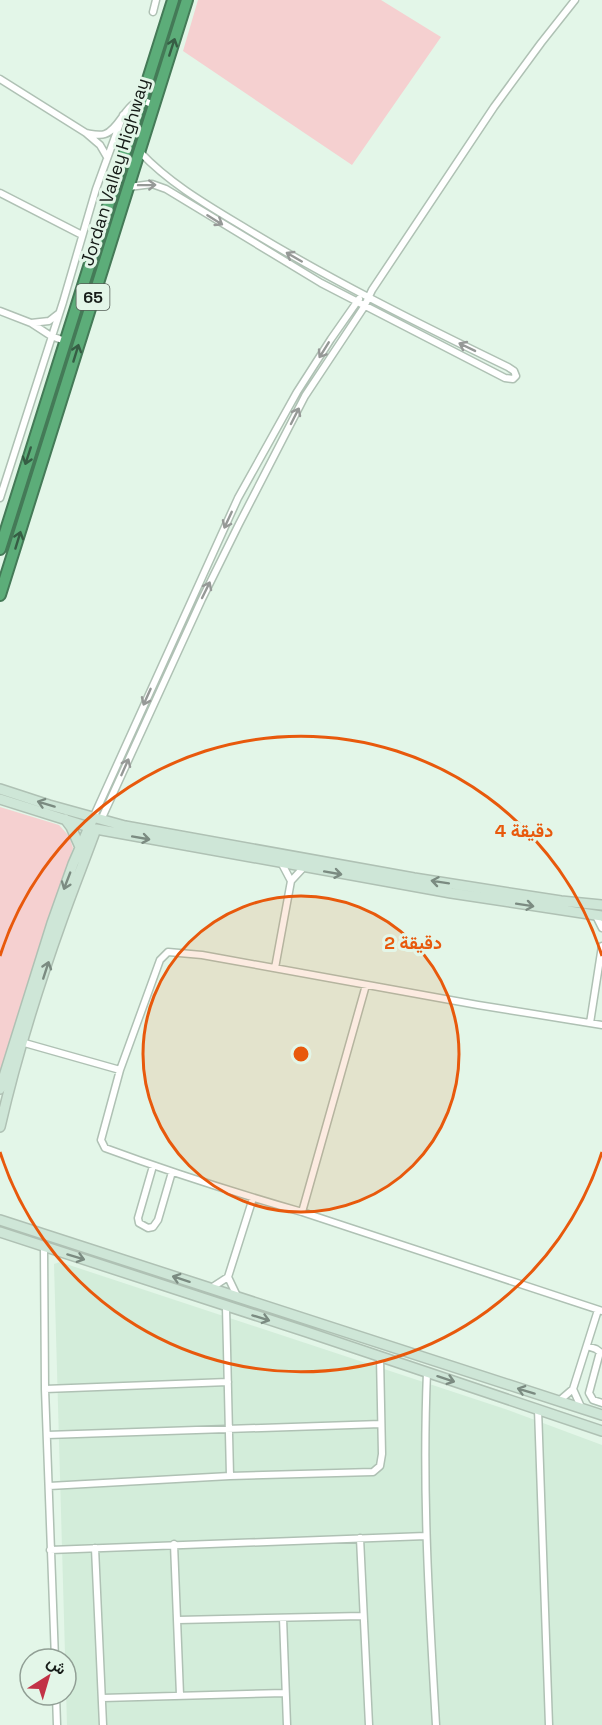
<svg xmlns="http://www.w3.org/2000/svg" width="602" height="1725" font-family="'Space Grotesk',Vazirmatn,sans-serif">
	<style>
		.built { fill: #d3edda }
		.green { fill: #f5d0d0 }
		.lines { fill: none; stroke-linecap: round; stroke-linejoin: round }
		.street-casing { stroke: #afc1b4; stroke-width: 9 }
		.secondary-casing { stroke: #afc1b4; stroke-width: 12 }
		.highway-casing { stroke: #447a57; stroke-width: 14 }
		.street { stroke: #fff; stroke-width: 6 }
		.secondary { stroke: #cee6d7; stroke-width: 9 }
		.highway { stroke: #5cad79; stroke-width: 10 }
		.oneway { stroke: #365d44 }
		.oneway2 { stroke: #969997 }
		.oneway3 { stroke: #7b8b81 }
		.ring { fill: none; stroke: #e8590c; stroke-width: 3 }
		.labels { text-anchor: middle; stroke-width: 6; stroke-linejoin: round; paint-order: stroke }
		.shield { fill: #e3f6e8; stroke: #545d56; stroke-width: 1.5 }
		.shield-label { font-size: 16px; font-weight: bold; fill: #161c18 }
		.street-label { font-size: 18px; fill: #161c18; stroke: #e3f6e8 }
		.centre { fill: #e8590c; stroke: #e3f6e8; stroke-width: 3 }
		.ring-label { font-size: 18px; text-anchor: middle; font-weight: bold; fill: #e8590c; stroke: #e3f6e8; stroke-width: 6; stroke-linejoin: round; paint-order: stroke }
	</style>
	<rect width="100%" height="100%" fill="#e3f6e8"/>
	<path class="built" d="M60,1262L505,1409L602,1445V1725H67L54,1264Z"/>
	<path class="green" d="M198,0H381L441,37L352,165L183,51Z
		M0,807L59,825L69,836L73,848L0,1076Z"/>
	<g class="lines">
		<g class="street-casing">
			<path id="street" d="M153,12L156,0
				M0,79L86,133L100,145L107,157
				M86,133C92,134 99,136 105,134C123,128 128,89 153,105
				M129,187L152,184L166,189L321,283L505,378L513,379L516,376L514,371L508,367C419,324 331,280 247,229C209,206 170,184 140,152
				M0,193L82,235
				M0,311L31,323L51,336L65,341
				M31,323L49,321L58,314
				M0,498L63,302L96,189L123,115
				M93,818L238,498L297,392L331,339L359,299
				M101,820L202,599L239,524L305,396L364,307L372,290L494,107L541,43L575,0
				M282,864L291,881
				M596,916L602,928
				M275,968L291,881L304,867
				M590,1023L602,946
				M602,1025L478,1005L202,955L168,952L160,960L120,1070L101,1140L105,1148C170,1172 236,1193 302,1212L602,1311
				M21,1042L120,1070
				M153,1166L138,1218L139,1223L148,1228L153,1227L158,1220L172,1172
				M302,1212L366,985
				M44,1248L45,1389L55,1659
				M228,1277L237,1296
				M211,1288L228,1277L253,1198
				M226,1307L230,1476
				M587,1346L596,1349L600,1352L589,1393L593,1400L602,1403
				M427,1372C422,1490 429,1607 436,1725
				M45,1389L228,1382
				M573,1389L581,1407
				M559,1401L573,1389L598,1310
				M538,1409L549,1725
				M47,1435L381,1424
				M49,1486L230,1476L373,1472L380,1466L382,1454L380,1357
				M360,1538L369,1725
				M174,1544L180,1695
				M95,1548L103,1725
				M50,1550L426,1536
				M283,1618L287,1725
				M178,1620L363,1616
				M56,1695L57,1725
				M102,1698L285,1693"/>
		</g>
		<g class="secondary-casing">
			<path id="secondary" d="M0,789L49,805L125,826L414,878L561,901L602,905
				M0,799L92,828
				M65,819L71,827L80,847
				M0,1089L52,923L73,864L93,818
				M0,1127C16,1057 38,987 62,920C73,889 85,859 96,829L451,893L602,916
				M0,1220L602,1415
				M0,1232L307,1332L602,1431"/>
		</g>
		<g class="highway-casing">
			<path id="highway" d="M0,549L173,0
				M0,595L187,0"/>
		</g>
		<use href="#street" class="street"/>
		<use href="#secondary" class="secondary"/>
		<use href="#highway" class="highway"/>
	</g>
	<defs><path id="oneway-shaft" d="M-6 0H5M1.5-3L5.5 0L1.5 3" fill="none" stroke-width="1.6" stroke-linecap="round" stroke-linejoin="round" transform="scale(1.5)"/></defs>
	<g class="oneway">
		<use href="#oneway-shaft" transform="translate(172 47) rotate(-72)"/>
		<use href="#oneway-shaft" transform="translate(76 353) rotate(-73)"/>
		<use href="#oneway-shaft" transform="translate(28 456) rotate(108)"/>
		<use href="#oneway-shaft" transform="translate(18 540) rotate(-73)"/>
	</g>
	<g class="oneway2">
		<use href="#oneway-shaft" transform="translate(147 185) rotate(-1)"/>
		<use href="#oneway-shaft" transform="translate(215 220) rotate(32)"/>
		<use href="#oneway-shaft" transform="translate(294 257) rotate(-150)"/>
		<use href="#oneway-shaft" transform="translate(467 347) rotate(-154)"/>
		<use href="#oneway-shaft" transform="translate(324 350) rotate(122)"/>
		<use href="#oneway-shaft" transform="translate(295 416) rotate(-63)"/>
		<use href="#oneway-shaft" transform="translate(228 520) rotate(115)"/>
		<use href="#oneway-shaft" transform="translate(206 590) rotate(-64)"/>
		<use href="#oneway-shaft" transform="translate(147 697) rotate(114)"/>
		<use href="#oneway-shaft" transform="translate(125 767) rotate(-66)"/>
	</g>
	<g class="oneway3">
		<use href="#oneway-shaft" transform="translate(46 804) rotate(-163)"/>
		<use href="#oneway-shaft" transform="translate(141 838) rotate(10)"/>
		<use href="#oneway-shaft" transform="translate(333 873) rotate(10)"/>
		<use href="#oneway-shaft" transform="translate(67 881) rotate(111)"/>
		<use href="#oneway-shaft" transform="translate(440 882) rotate(-171)"/>
		<use href="#oneway-shaft" transform="translate(525 905) rotate(9)"/>
		<use href="#oneway-shaft" transform="translate(46 970) rotate(-72)"/>
		<use href="#oneway-shaft" transform="translate(76 1257) rotate(17)"/>
		<use href="#oneway-shaft" transform="translate(181 1279) rotate(-162)"/>
		<use href="#oneway-shaft" transform="translate(261 1318) rotate(17)"/>
		<use href="#oneway-shaft" transform="translate(446 1379) rotate(18)"/>
		<use href="#oneway-shaft" transform="translate(526 1391) rotate(-163)"/>
	</g>
	<circle cx="301" cy="1054" r="158" fill="#e8590c" fill-opacity=".12"/>
	<g class="ring">
		<circle cx="301" cy="1054" r="158"/>
		<path d="M602 1152A316 316 0 0 1 0 1152M0 956A316 316 0 0 1 602 956"/>
	</g>
	<g class="labels">
		<rect class="shield" x="76.5" y="284" width="33" height="26" rx="4.5"/>
		<g class="shield-label">
			<text x="93" y="303">65</text>
		</g>
		<g class="street-label">
			<text transform="translate(115 172) rotate(-73)" y="6">Jordan Valley Highway</text>
		</g>
	</g>
	<circle cx="301" cy="1054" r="9" class="centre"/>
	<g class="ring-label">
		<text x="524" y="837">4 دقيقة</text>
		<text x="413" y="949">2 دقيقة</text>
	</g>
	<g transform="translate(48 1677) rotate(37)"><circle r="28" fill="#e3f6e8" stroke="#919f95" stroke-width="1.5"/>
	<path d="M0-4.5L10 22L0 15L-10 22Z" fill="#c23246"/>
	<text y="-9" font-size="16" font-weight="bold" text-anchor="middle" fill="#161c18">ش</text>
	</g>
</svg>
